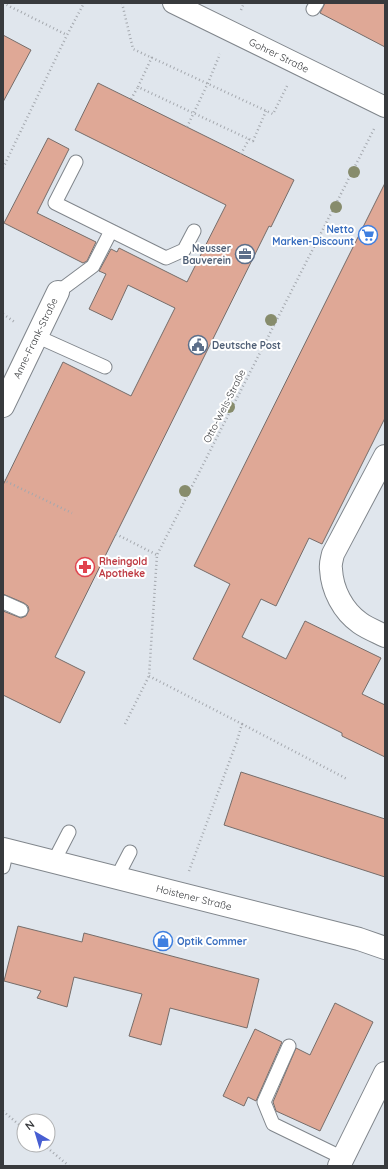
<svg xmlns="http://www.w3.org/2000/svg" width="388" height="1169" font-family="Quicksand,sans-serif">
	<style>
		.building { fill: #dfa896; stroke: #766d6a }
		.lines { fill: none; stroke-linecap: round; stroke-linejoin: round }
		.service-casing { stroke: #80868c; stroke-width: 15 }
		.pedestrian-casing { stroke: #80868c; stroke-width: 22 }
		.minor-casing { stroke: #80868c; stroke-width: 24 }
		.path { stroke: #a4a8ae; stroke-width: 2.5; stroke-dasharray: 1 3; stroke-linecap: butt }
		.service { stroke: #fff; stroke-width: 13 }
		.pedestrian { stroke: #fff; stroke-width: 20 }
		.minor { stroke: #fff; stroke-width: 22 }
		.tree { fill: #878c6c }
		.labels { text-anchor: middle; stroke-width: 4; stroke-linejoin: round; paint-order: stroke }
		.street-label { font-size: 10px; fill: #383a3d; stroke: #fff }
		.shop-label { font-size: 10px; font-weight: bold; fill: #366cbe; stroke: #fff; text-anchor: end }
		.service-label { font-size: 10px; font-weight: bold; fill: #4e5e75; stroke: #fff; text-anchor: end }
		.health-label { font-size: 10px; font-weight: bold; fill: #be3a42; stroke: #fff; text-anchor: start }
	</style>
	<rect width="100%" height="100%" fill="#e0e6ed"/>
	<path class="building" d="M325,3H385V47L320,13Z
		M3,35L31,50L3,102Z
		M98,83L294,180L271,227L269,226L55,657L85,672L60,723L3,695V611L21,618L26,616L29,610L28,606L24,603L3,594V485L63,362L131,396L175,308L128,285L112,320L89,309L106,274L99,271L111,249L117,252L119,248L187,282L226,205L75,130Z
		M48,138L69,149L37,213L96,242L87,261L83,263L4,223Z
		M385,183V418L322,544L309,538L276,606L261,599L242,637L286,659L305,621L381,658L362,694L385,705V757L342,736V733L193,659L230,584L194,566Z
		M241,772L385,819V877L224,825Z
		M18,926L82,942L84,933L259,979L247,1028L170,1008L161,1045L129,1036L142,994L74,977L67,1007L37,998L41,991L4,981Z
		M335,1003L373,1022L320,1131L276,1111L273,1102L296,1048L310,1055Z
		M255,1029L282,1042L256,1101L248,1097L244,1106L223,1096Z"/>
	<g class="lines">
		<g class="service-casing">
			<path id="service" d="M313,9L317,3
				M76,162L55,203L166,258L184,250L194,231
				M58,292L93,266L111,231
				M36,336L105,367
				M3,602L21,610
				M54,861L69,832
				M3,867L7,850
				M117,877L130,852
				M289,1046L264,1102L273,1124L343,1158"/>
		</g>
		<g class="pedestrian-casing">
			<path id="pedestrian" d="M173,3L385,107"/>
		</g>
		<g class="minor-casing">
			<path id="minor" d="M3,406L58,292
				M385,456L333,554C332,559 330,564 331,569C332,590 343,611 360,623C367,628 377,632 385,636
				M3,849L359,939L385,948
				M339,1166L385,1073"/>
		</g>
		<path class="path" d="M3,3L67,35
			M122,3L133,49L273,114L287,86
			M241,10L244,3
			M152,57L138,87L253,141L266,111
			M131,99L138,87
			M187,127L208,83L220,54
			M241,154L249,139
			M3,168L67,35L84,3
			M3,314L16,323
			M3,480L72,513
			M116,534L157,555
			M149,676L242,724L237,741L189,871
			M125,724L149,676L157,555L374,129
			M242,724L347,779
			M3,1111L24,1129
			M44,1145L69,1166"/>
		<use href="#service" class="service"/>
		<use href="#pedestrian" class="pedestrian"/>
		<use href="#minor" class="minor"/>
	</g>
	<g class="tree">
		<circle cx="354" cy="172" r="6"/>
		<circle cx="336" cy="207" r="6"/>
		<circle cx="271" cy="320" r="6"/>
		<circle cx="229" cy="407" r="6"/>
		<circle cx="185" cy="491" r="6"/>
	</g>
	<defs>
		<g id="supermarket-ring" transform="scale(1)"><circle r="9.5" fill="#fff" stroke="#3f7fe0" stroke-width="1.5"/><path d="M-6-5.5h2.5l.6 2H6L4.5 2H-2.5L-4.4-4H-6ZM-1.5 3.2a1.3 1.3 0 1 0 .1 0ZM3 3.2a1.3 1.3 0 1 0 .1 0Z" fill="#3f7fe0"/></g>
		<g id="office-ring" transform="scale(1)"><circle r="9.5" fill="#fff" stroke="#5c6f8a" stroke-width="1.5"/><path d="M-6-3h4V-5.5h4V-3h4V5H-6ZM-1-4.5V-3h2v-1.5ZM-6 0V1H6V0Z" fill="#5c6f8a"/></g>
		<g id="civic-ring" transform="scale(1)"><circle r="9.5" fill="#fff" stroke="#5c6f8a" stroke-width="1.5"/><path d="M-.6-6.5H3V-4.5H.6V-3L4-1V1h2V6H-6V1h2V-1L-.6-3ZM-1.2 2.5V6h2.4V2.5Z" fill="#5c6f8a"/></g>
		<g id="pharmacy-ring" transform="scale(1)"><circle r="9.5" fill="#fff" stroke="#e0444e" stroke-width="1.5"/><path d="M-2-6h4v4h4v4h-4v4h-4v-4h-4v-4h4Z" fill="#e0444e"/></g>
		<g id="shop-ring" transform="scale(1)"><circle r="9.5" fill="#fff" stroke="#3f7fe0" stroke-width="1.5"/><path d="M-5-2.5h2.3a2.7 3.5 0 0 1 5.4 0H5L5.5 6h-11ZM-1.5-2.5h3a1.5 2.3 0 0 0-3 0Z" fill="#3f7fe0"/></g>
	</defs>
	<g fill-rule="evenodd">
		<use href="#supermarket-ring" x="368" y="235"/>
		<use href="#office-ring" x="245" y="254"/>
		<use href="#civic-ring" x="198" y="345"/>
		<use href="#pharmacy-ring" x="85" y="567"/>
		<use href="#shop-ring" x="163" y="941"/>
	</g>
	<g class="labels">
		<g class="street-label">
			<text transform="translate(279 55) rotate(26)" y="4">Gohrer Straße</text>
			<text transform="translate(35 338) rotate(-64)" y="4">Anne-Frank-Straße</text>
			<text transform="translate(224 406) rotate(-63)" y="4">Otto-Wels-Straße</text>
			<text transform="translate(194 897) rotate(14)" y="4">Hoistener Straße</text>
		</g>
		<g class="shop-label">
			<text x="354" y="233">Netto<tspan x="354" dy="12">Marken-Discount</tspan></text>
			<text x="177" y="945" text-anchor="start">Optik Commer</text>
		</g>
		<g class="service-label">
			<text x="231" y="252">Neusser<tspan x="231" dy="12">Bauverein</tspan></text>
			<text x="212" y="349" text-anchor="start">Deutsche Post</text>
		</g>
		<g class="health-label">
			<text x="99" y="565">Rheingold<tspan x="99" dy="12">Apotheke</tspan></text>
		</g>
	</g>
	<rect width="388" height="1169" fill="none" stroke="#383a3d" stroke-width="8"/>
	<g transform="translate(36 1133) rotate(322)"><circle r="19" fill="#ffffff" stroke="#afb0b1"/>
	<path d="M0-3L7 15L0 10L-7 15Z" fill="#475ed2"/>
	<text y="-6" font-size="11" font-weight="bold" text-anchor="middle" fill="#383a3d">N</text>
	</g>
</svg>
